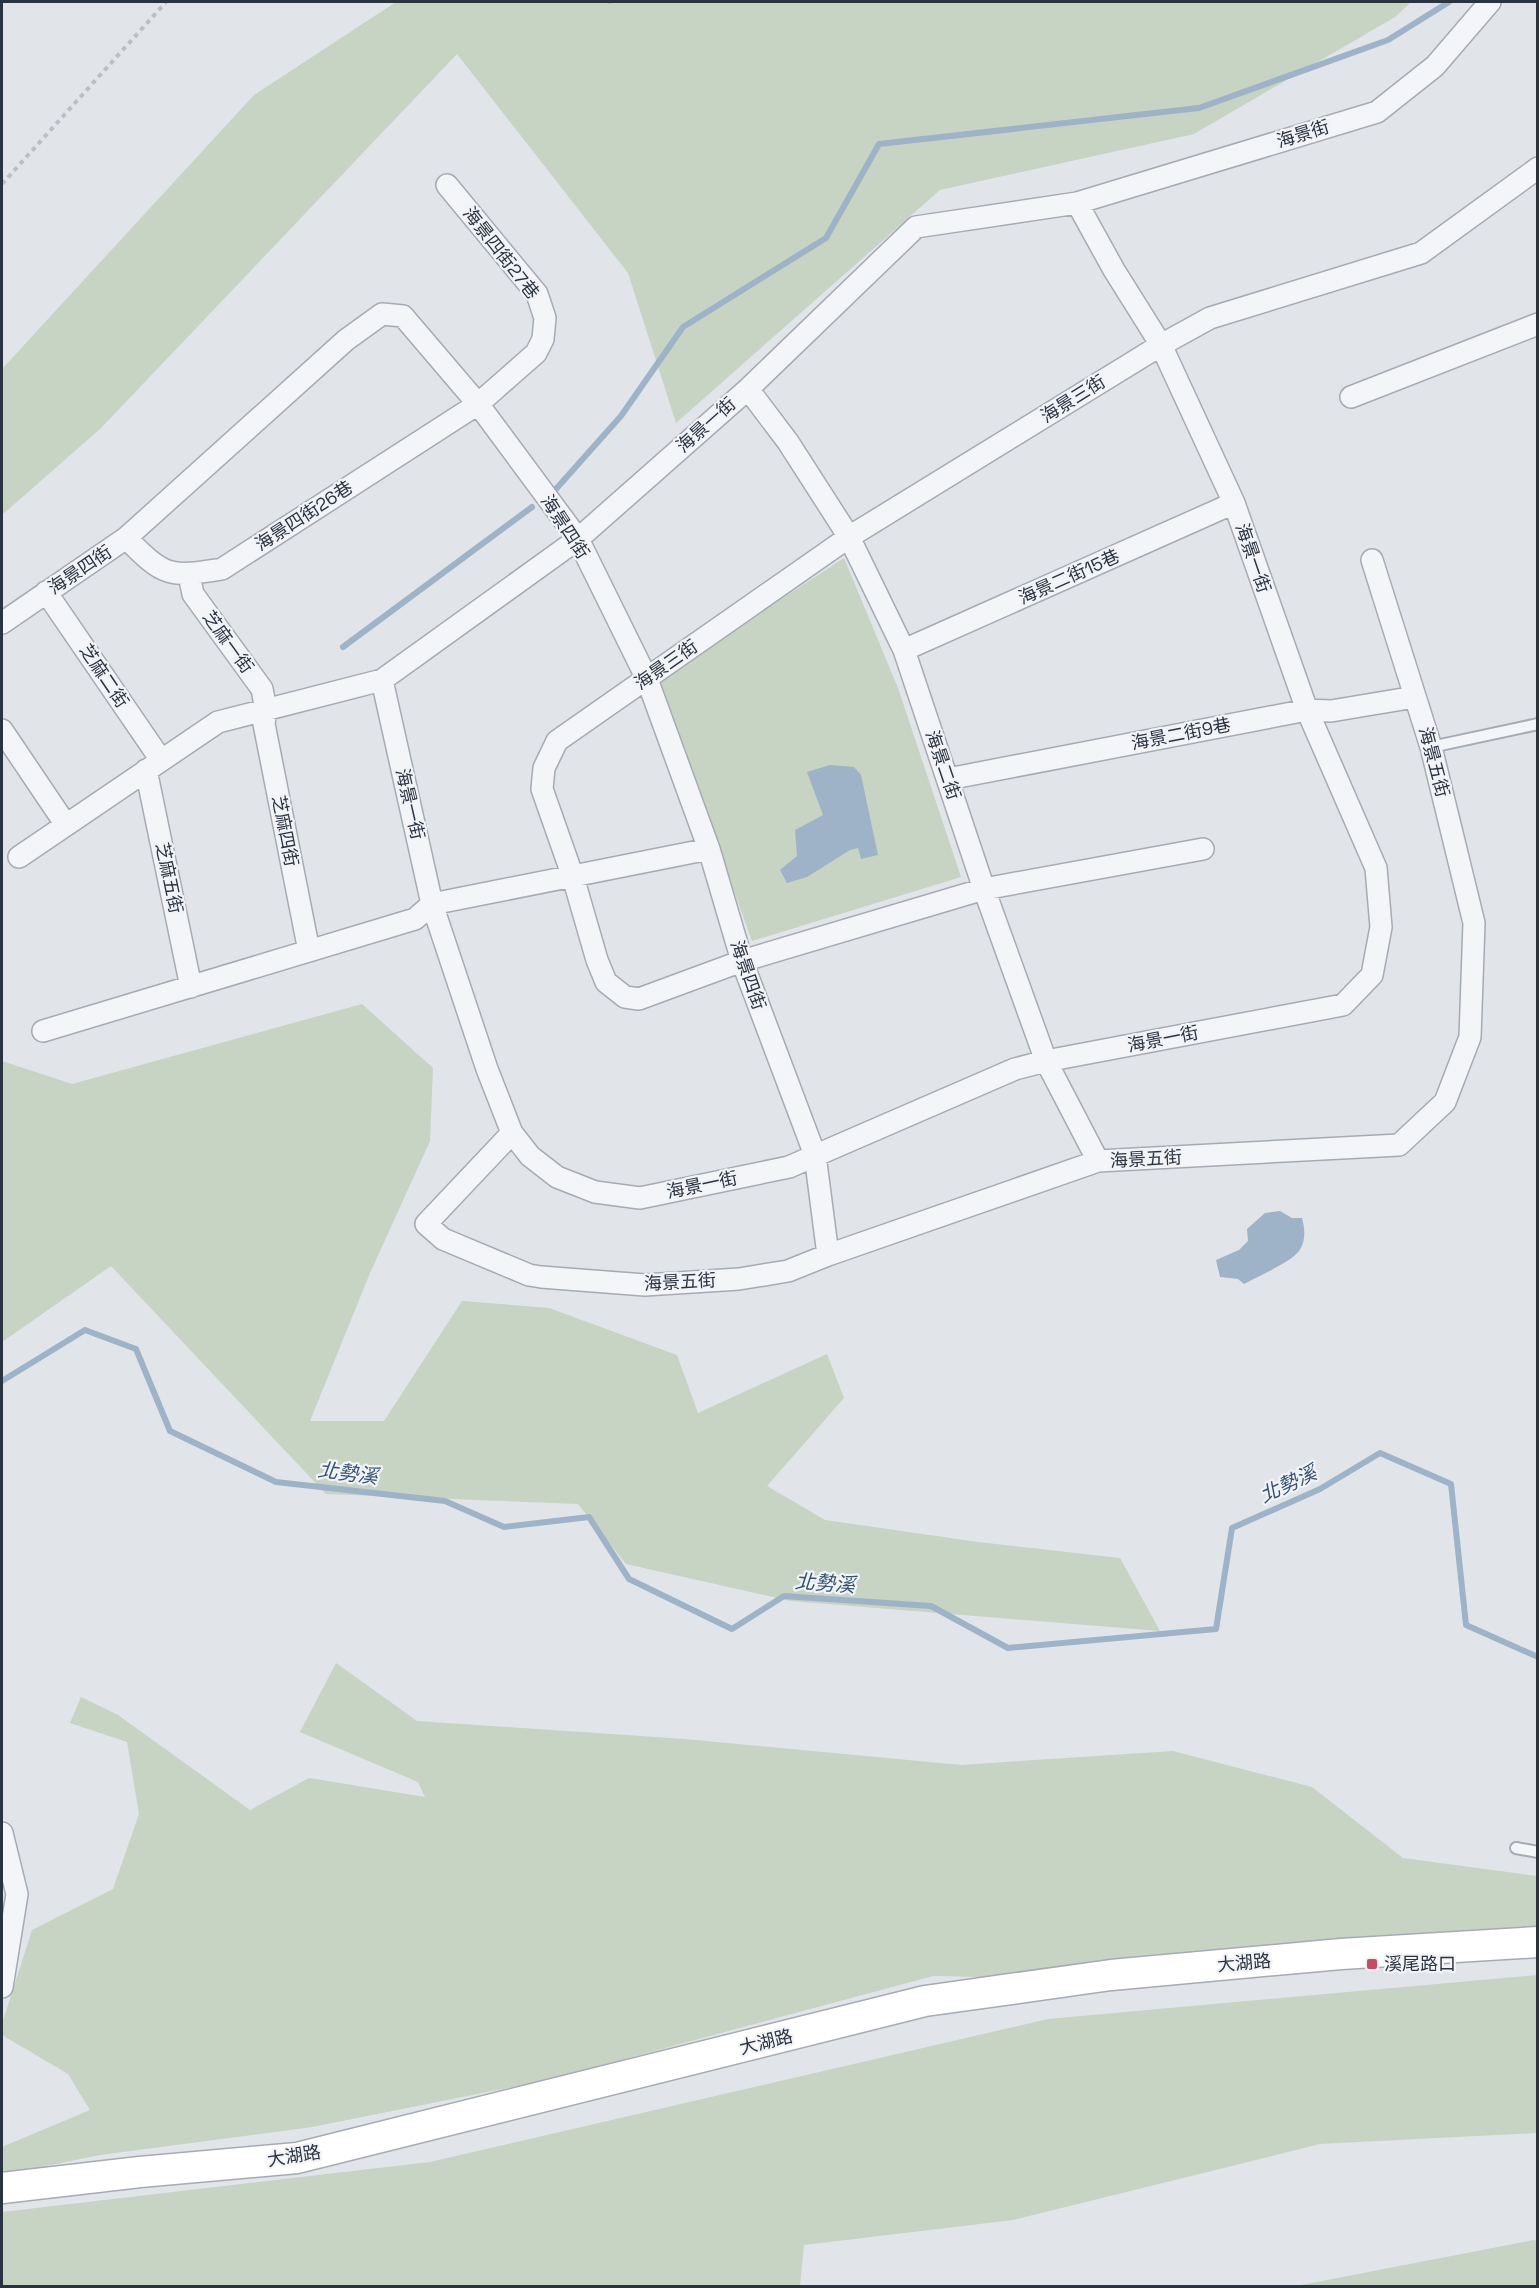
<svg xmlns="http://www.w3.org/2000/svg" width="1539" height="2288" font-family="'Space Grotesk','Noto Sans TC',sans-serif">
	<style>
		.green { fill: #c7d3c3 }
		.water { fill: #9eb3c8 }
		.lines { fill: none; stroke-linecap: round; stroke-linejoin: round }
		.stream { stroke: #9eb3c8; stroke-width: 6 }
		.lane-casing { stroke: #a6abb3; stroke-width: 14 }
		.street-casing { stroke: #a6abb3; stroke-width: 24 }
		.secondary-casing { stroke: #a6abb3; stroke-width: 33 }
		.path { stroke: #bbbfc4; stroke-width: 4; stroke-dasharray: 4.5 4.5; stroke-linecap: butt }
		.lane { stroke: #f4f5f8; stroke-width: 10 }
		.street { stroke: #f4f5f8; stroke-width: 21 }
		.secondary { stroke: #fff; stroke-width: 30 }
		.poi-dot { fill: #c84c61; stroke: #f1f3f7; stroke-width: 2 }
		.labels { text-anchor: middle; stroke-width: 4.5; stroke-linejoin: round; paint-order: stroke }
		.street-label { font-size: 18px; fill: #2a3340; stroke: #f1f3f7 }
		.poi-label { font-size: 18px; fill: #2a3340; stroke: #f1f3f7; text-anchor: start }
		.water-label { font-size: 20px; font-style: italic; fill: #365272; stroke: #f1f3f7 }
	</style>
	<rect width="100%" height="100%" fill="#e1e4e9"/>
	<path class="green" d="M396,2H1411L1395,17L1194,134L940,190L676,423L628,273L457,54L101,428L2,515V369L254,95Z
		M844,558L898,688L961,877L752,941L658,680Z
		M362,1004L433,1068L430,1141L370,1273L310,1421H384L462,1301L549,1308L677,1355L698,1413L827,1354L844,1398L767,1486L825,1520L978,1542L1120,1558L1160,1631L791,1601L626,1564L578,1504L326,1494L111,1266L2,1342V1061L72,1084Z
		M336,1663L417,1721L685,1739L961,1765L1173,1751L1312,1787L1403,1858L1537,1876V1934L1028,1978L933,1976L543,2081L312,2127L100,2155L2,2175V2147L90,2110L68,2074L2,2035V2024L32,1930L113,1889L139,1814L127,1742L70,1723L81,1697L118,1715L250,1810L309,1778L425,1797L418,1782L300,1732Z
		M1537,1975V2133L1320,2144L1013,2220L804,2245L800,2286H2V2212L430,2162L1048,2019Z
		M1534,2240L1537,2241V2286H1296Z"/>
	<path class="water" d="M830,765L854,767L861,775L878,855L861,859L858,848L850,850L807,877L787,883L780,870L797,856L795,830L823,815L807,772Z
		M1280,1211L1292,1218H1302C1305,1229 1306,1241 1299,1251C1291,1262 1257,1277 1244,1284L1238,1279L1220,1277L1216,1260L1239,1250L1248,1241L1247,1229L1265,1213Z"/>
	<g class="lines">
		<path class="stream" d="M556,489L621,416L683,327L826,238L879,144L1199,108L1388,40L1449,2
			M343,647L532,507
			M2,1381L85,1330L136,1349L170,1431L276,1482L445,1501L504,1527L589,1517L629,1579L732,1629L784,1596L931,1606L1008,1648L1216,1629L1232,1528L1320,1489L1380,1453L1451,1484L1466,1625L1538,1657"/>
		<g class="lane-casing">
			<path id="lane" d="M1431,747L1538,724
				M1516,1848L1538,1852"/>
		</g>
		<g class="street-casing">
			<path id="street" d="M1077,203L1114,270L1161,345L1234,503L1307,710L1376,868L1381,927L1372,975L1343,1005L1046,1061L1015,1069L789,1167L640,1198L595,1192L557,1177L530,1156L512,1133L487,1069L432,904L382,680L578,539L748,389L916,227L1077,203L1377,112L1435,66L1490,2
				M748,389L788,442L849,537L904,650L984,889L1046,1061L1098,1161
				M1351,397L1538,324
				M126,538C164,576 168,578 222,569L478,404L536,353L543,339L545,318L537,294L447,185
				M189,575L193,594L262,689L266,710L264,724L309,951
				M46,592L161,760
				M2,623L126,538L346,340L382,314L403,316L478,404L578,539L647,679L709,849L742,961L815,1155L828,1255
				M904,650L1234,503
				M2,730L66,825
				M146,770L191,987
				M948,779L1307,710L1331,711L1415,697
				M1203,849L984,889L742,961L639,999L625,997L606,982L597,960L573,877L542,789L544,768L557,741L849,537L1161,345L1210,318L1421,253L1538,168
				M19,857L218,722L382,680
				M43,1031L415,919L432,904L709,849
				M512,1133L426,1224L443,1239L529,1275L541,1277L645,1285L739,1279L788,1271L828,1255L1098,1161L1399,1145L1445,1102L1470,1037L1474,923L1431,747L1372,560
				M2,1833L17,1894L2,1987"/>
		</g>
		<g class="secondary-casing">
			<path id="secondary" d="M2,2188L140,2172L297,2158L925,2001L1111,1975L1341,1954L1538,1942"/>
		</g>
		<path class="path" d="M608,2H612
			M2,184L166,2"/>
		<use href="#lane" class="lane"/>
		<use href="#street" class="street"/>
		<use href="#secondary" class="secondary"/>
	</g>
	<rect class="poi-dot" x="1366" y="1958" width="12" height="12" rx="3"/>
	<g class="labels">
		<g class="street-label">
			<text transform="translate(1303 134) rotate(-17)" y="6">海景街</text>
			<text transform="translate(501 253) rotate(52)" y="6">海景四街27巷</text>
			<text transform="translate(1073 399) rotate(-32)" y="6">海景三街</text>
			<text transform="translate(706 425) rotate(-42)" y="6">海景一街</text>
			<text transform="translate(304 516) rotate(-33)" y="6">海景四街26巷</text>
			<text transform="translate(565 527) rotate(57)" y="6">海景四街</text>
			<text transform="translate(1253 558) rotate(71)" y="6">海景一街</text>
			<text transform="translate(80 570) rotate(-34)" y="6">海景四街</text>
			<text transform="translate(1069 577) rotate(-24)" y="6">海景二街15巷</text>
			<text transform="translate(228 642) rotate(54)" y="6">芝麻一街</text>
			<text transform="translate(666 665) rotate(-35)" y="6">海景三街</text>
			<text transform="translate(104 676) rotate(56)" y="6">芝麻二街</text>
			<text transform="translate(1181 734) rotate(-11)" y="6">海景二街9巷</text>
			<text transform="translate(1434 762) rotate(75)" y="6">海景五街</text>
			<text transform="translate(943 765) rotate(71)" y="6">海景二街</text>
			<text transform="translate(410 804) rotate(77)" y="6">海景一街</text>
			<text transform="translate(285 831) rotate(79)" y="6">芝麻四街</text>
			<text transform="translate(169 878) rotate(78)" y="6">芝麻五街</text>
			<text transform="translate(748 975) rotate(71)" y="6">海景四街</text>
			<text transform="translate(1163 1039) rotate(-11)" y="6">海景一街</text>
			<text transform="translate(1146 1159) rotate(-3)" y="6">海景五街</text>
			<text transform="translate(702 1185) rotate(-12)" y="6">海景一街</text>
			<text transform="translate(680 1282) rotate(-3)" y="6">海景五街</text>
			<text transform="translate(1244 1963) rotate(-5)" y="6">大湖路</text>
			<text transform="translate(766 2042) rotate(-14)" y="6">大湖路</text>
			<text transform="translate(294 2156) rotate(-9)" y="6">大湖路</text>
		</g>
		<g class="poi-label">
			<text x="1384" y="1970">溪尾路口</text>
		</g>
		<g class="water-label">
			<text transform="translate(348 1473) rotate(7)" y="7">北勢溪</text>
			<text transform="translate(1288 1484) rotate(-25)" y="7">北勢溪</text>
			<text transform="translate(825 1583) rotate(4)" y="7">北勢溪</text>
		</g>
	</g>
	<rect width="1539" height="2288" fill="none" stroke="#2a3340" stroke-width="6"/>
</svg>
